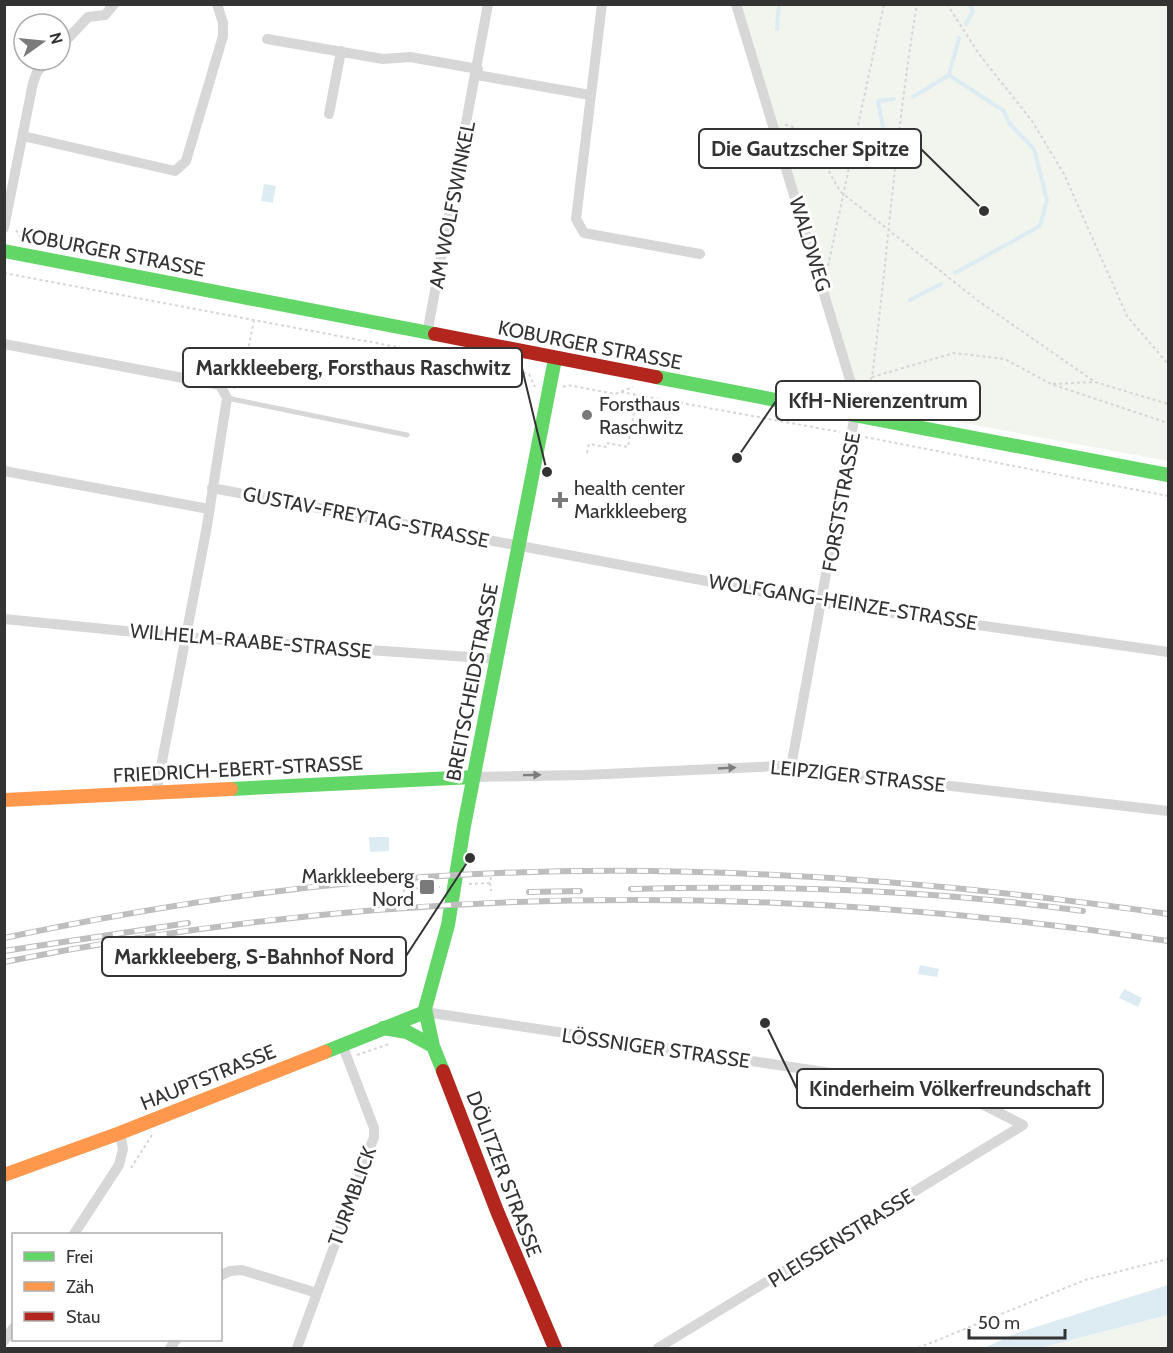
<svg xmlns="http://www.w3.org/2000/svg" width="1173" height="1353" font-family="Cabin,sans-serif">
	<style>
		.green { fill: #f1f5ed }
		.water { fill: #ddebf3 }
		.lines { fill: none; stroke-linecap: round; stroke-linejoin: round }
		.stream { stroke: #ddebf3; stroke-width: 4 }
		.path { stroke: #d6d6d6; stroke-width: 2; stroke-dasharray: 3 3; stroke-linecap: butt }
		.lane { stroke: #d7d7d7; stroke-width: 5 }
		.street { stroke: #d7d7d7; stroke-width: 10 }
		.fast { stroke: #63d668; stroke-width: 14 }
		.slow { stroke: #ff974d; stroke-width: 14 }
		.jam { stroke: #b3261e; stroke-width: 14 }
		.rail-casing { stroke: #bebebe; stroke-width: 6 }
		.rail { stroke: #fff; stroke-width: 4; stroke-dasharray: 11; stroke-linecap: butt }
		.oneway { fill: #7d7d7d }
		.poi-dot { fill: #7a7a7a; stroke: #fff; stroke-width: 2 }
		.labels { text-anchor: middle; stroke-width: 6; stroke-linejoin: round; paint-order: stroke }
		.street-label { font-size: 20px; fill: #333; stroke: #fff }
		.poi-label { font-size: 20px; fill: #333; stroke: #fff; text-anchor: start }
		.leader { fill: none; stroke: #333; stroke-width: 2 }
		.callout-dot { fill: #333; stroke: #fff; stroke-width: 2 }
		.callout { fill: #fff; stroke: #333; stroke-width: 2 }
		.callout-label { font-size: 21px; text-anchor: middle; font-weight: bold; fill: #333 }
	</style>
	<rect width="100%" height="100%" fill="#fff"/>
	<path class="green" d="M736,5H1168V461L857,403Z
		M1168,1315V1348H1040L1161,1317Z"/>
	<path class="water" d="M264,184L276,186L273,203L261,201Z
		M369,837H389V851L370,852Z
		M920,965L939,969L937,977L918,974Z
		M1124,989L1142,998L1138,1007L1119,998Z
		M1168,1285V1315L1040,1348H984L1017,1333Z"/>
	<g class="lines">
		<path class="stream" d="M966,24L973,11L969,4
			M777,29L779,4
			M913,97L949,75
			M887,148L878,101L894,99
			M955,273L1040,226L1047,200L1034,149L1009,123L1004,111L949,75L959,38
			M910,300L941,284"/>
		<path class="path" d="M947,4L979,54L1032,121L1064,174L1127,316L1168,364
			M785,125C817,130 824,170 842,193L977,300L1095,382L1168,404
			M16,230L22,240
			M45,244V234
			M58,247L60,237
			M828,266L884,4
			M4,273L482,363
			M500,366L529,374L535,387
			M872,377L954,353L1005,359L1051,384L1168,423
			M1053,384L1095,382
			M563,387L568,385L615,394L633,387
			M233,388L241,385L254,320
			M864,390L872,377C888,253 896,128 917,4
			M621,392L840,432
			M865,437L1168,496
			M587,453L589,444L607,447L608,443L628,447L637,395
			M403,882L404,889L440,887
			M490,883L491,891
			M469,884L490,883L491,877
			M404,889V896
			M357,1055L389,1044
			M131,1168L152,1135
			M918,1348L1085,1280L1168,1259"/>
		<path class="lane" d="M488,376L492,348
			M227,398L407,435"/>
		<path class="street" d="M602,4L576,219L584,233L700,254
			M736,4L857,403L791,767
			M267,39L383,59L410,57L478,69
			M60,47L88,17L105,15L114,4
			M477,75L590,95
			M329,114L341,51
			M23,136L175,171L186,161L223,36V23L217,4
			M4,228L33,83L37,72L48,60
			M427,334L488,4
			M4,344L220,385L227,398L207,526L156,793
			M4,471L209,509
			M212,488L823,603L1168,652
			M4,619L185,637L497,659
			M473,777L585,775L778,766L1168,811
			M425,1012L958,1092L1023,1125
			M74,1234L119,1165L123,1149L120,1133
			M220,1276L230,1271L242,1270L317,1293
			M4,1341L14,1327
			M170,1348L176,1340
			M297,1348L374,1137V1128L342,1044
			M658,1348L1023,1125"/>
		<path class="fast" d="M4,251L435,334
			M656,377L1168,475
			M231,789L473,777
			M383,1028L407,1032L433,1046
			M325,1052L425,1012
			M443,1071L433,1046L425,1009L448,925L464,826L555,359"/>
		<path class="slow" d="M4,800L231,789
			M4,1175L120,1133L325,1052"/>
		<path class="jam" d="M435,334L656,377
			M443,1071L497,1211L555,1348"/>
		<g class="rail-casing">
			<path id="rail" d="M631,889C781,885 934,890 1083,911
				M529,892L580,891
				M4,938C159,905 318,881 476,874C708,863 940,881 1168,914
				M4,951L188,923
				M4,962C392,884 779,882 1168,941"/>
		</g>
		<use href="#rail" class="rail"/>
	</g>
	<defs><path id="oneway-solid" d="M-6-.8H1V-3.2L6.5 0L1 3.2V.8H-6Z" transform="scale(1.5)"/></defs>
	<g class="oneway">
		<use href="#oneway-solid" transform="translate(727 768) rotate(-3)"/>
		<use href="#oneway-solid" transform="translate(532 775) rotate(-1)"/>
	</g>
	<g class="poi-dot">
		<circle cx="587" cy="415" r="6"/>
		<path d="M557 491h6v6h6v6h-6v6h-6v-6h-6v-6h6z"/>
		<rect x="419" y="879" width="16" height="16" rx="3"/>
	</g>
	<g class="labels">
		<g class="street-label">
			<text transform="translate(452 205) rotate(-79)" y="7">AM WOLFSWINKEL</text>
			<text transform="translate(810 244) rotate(73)" y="7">WALDWEG</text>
			<text transform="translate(113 252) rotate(11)" y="7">KOBURGER STRASSE</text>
			<text transform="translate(590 345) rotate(11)" y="7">KOBURGER STRASSE</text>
			<text transform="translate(841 502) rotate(-80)" y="7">FORSTSTRASSE</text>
			<text transform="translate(366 517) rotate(11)" y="7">GUSTAV-FREYTAG-STRASSE</text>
			<text transform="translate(843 602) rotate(9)" y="7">WOLFGANG-HEINZE-STRASSE</text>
			<text transform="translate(251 641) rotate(5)" y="7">WILHELM-RAABE-STRASSE</text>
			<text transform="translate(472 682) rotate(-79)" y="7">BREITSCHEIDSTRASSE</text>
			<text transform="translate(238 769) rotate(-3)" y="7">FRIEDRICH-EBERT-STRASSE</text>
			<text transform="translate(858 776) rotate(6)" y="7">LEIPZIGER STRASSE</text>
			<text transform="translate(656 1048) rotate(8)" y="7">LÖSSNIGER STRASSE</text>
			<text transform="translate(208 1077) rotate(-22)" y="7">HAUPTSTRASSE</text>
			<text transform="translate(504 1174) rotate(69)" y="7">DÖLITZER STRASSE</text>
			<text transform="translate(352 1196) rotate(-70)" y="7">TURMBLICK</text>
			<text transform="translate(841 1238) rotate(-32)" y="7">PLEISSENSTRASSE</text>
		</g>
		<g class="poi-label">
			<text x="599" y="411">Forsthaus<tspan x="599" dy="23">Raschwitz</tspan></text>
			<text x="574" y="495">health center<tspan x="574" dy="23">Markkleeberg</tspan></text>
			<text x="414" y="883" text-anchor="end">Markkleeberg<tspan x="414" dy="23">Nord</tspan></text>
		</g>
	</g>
	<path class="leader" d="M984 211L921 149M547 472L522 368M737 458L776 401M470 858L406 956M765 1023L797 1089"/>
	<g class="callout-dot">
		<circle cx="984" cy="211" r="6"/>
		<circle cx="547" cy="472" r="6"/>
		<circle cx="737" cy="458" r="6"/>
		<circle cx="470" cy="858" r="6"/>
		<circle cx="765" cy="1023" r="6"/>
	</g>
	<g class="callout">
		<rect x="699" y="129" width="222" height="39" rx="6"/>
		<rect x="183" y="348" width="339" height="39" rx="6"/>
		<rect x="776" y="381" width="204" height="39" rx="6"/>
		<rect x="102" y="937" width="304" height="39" rx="6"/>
		<rect x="797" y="1069" width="306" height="39" rx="6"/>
	</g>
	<g class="callout-label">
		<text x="810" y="156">Die Gautzscher Spitze</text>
		<text x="353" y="375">Markkleeberg, Forsthaus Raschwitz</text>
		<text x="878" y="408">KfH-Nierenzentrum</text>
		<text x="254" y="964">Markkleeberg, S-Bahnhof Nord</text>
		<text x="950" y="1096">Kinderheim Völkerfreundschaft</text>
	</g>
	<rect width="1173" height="1353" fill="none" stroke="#333333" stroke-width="12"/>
	<rect x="12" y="1233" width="210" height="108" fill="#ffffff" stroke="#adadad" stroke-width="1.5"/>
	<rect x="24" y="1252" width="30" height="9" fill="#63d668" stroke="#adadad" stroke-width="1.5"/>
	<text x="66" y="1263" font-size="18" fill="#333333">Frei</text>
	<rect x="24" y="1282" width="30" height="9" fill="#ff974d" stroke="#adadad" stroke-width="1.5"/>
	<text x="66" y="1293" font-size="18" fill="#333333">Zäh</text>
	<rect x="24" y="1312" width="30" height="9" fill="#b3261e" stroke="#adadad" stroke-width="1.5"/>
	<text x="66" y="1323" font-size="18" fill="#333333">Stau</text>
	<g transform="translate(42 42) rotate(75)"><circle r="28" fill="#ffffff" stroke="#adadad" stroke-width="1.5"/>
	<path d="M0-4.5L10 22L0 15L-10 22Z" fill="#7a7a7a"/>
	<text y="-9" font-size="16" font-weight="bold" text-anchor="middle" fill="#333333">N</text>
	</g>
	<path d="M969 1329v9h96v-9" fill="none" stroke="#333333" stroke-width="3"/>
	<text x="978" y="1329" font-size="18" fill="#333333" stroke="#ffffff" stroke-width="4.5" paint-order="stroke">50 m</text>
</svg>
